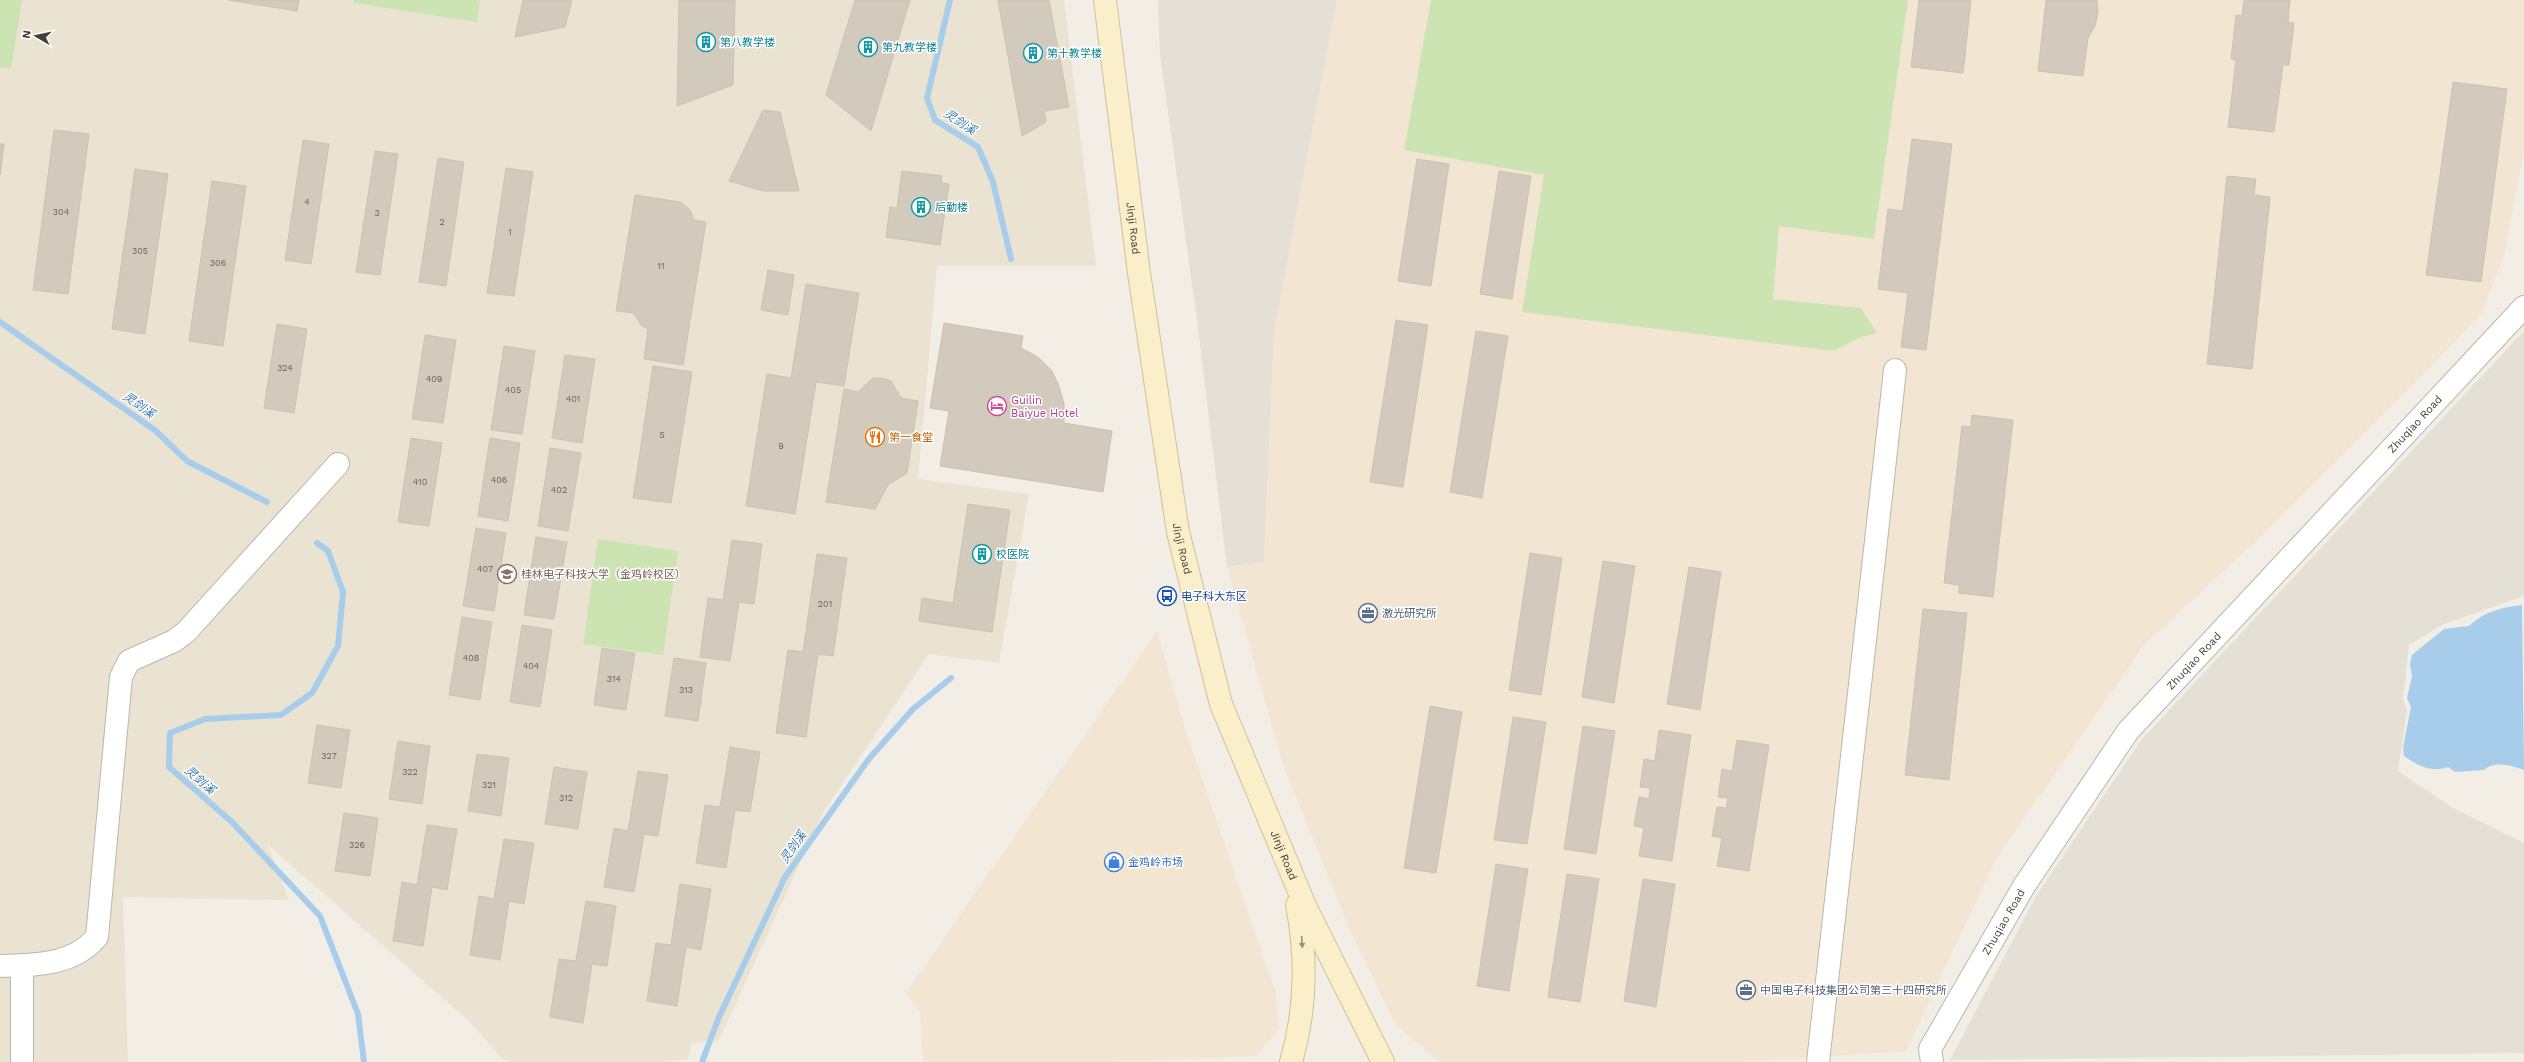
<svg xmlns="http://www.w3.org/2000/svg" width="2524" height="1062" font-family="'Work Sans','Noto Sans SC',sans-serif">
	<style>
		.residential { fill: #e5e0d5 }
		.commercial { fill: #f2e6d3 }
		.education { fill: #eae3d1 }
		.green { fill: #cce3b2 }
		.water { fill: #a7cdea }
		.lines { fill: none; stroke-linecap: round; stroke-linejoin: round }
		.stream { stroke: #a7cdea; stroke-width: 6 }
		.building { fill: #d2cabd; stroke: #ccc2b1 }
		.minor-casing { stroke: #bcb6aa; stroke-width: 24 }
		.secondary-casing { stroke: #cec199; stroke-width: 24 }
		.minor { stroke: #fff; stroke-width: 22 }
		.secondary { stroke: #faefc8; stroke-width: 22 }
		.oneway { fill: #968e78 }
		.labels { text-anchor: middle; stroke-width: 3; stroke-linejoin: round; paint-order: stroke }
		.number-label { font-size: 9px; fill: #686258 }
		.culture-label { font-size: 11px; fill: #0d838f; stroke: #fff; text-anchor: start }
		.street-label { font-size: 11px; fill: #443f36; stroke: #fff }
		.hotel-label { font-size: 11px; fill: #b23c85; stroke: #fff; text-anchor: start }
		.food-label { font-size: 11px; fill: #c56008; stroke: #fff; text-anchor: start }
		.education-label { font-size: 11px; fill: #785e54; stroke: #fff; text-anchor: start }
		.transit-label { font-size: 11px; fill: #164399; stroke: #fff; text-anchor: start }
		.service-label { font-size: 11px; fill: #4e5e75; stroke: #fff; text-anchor: start }
		.shop-label { font-size: 11px; fill: #366cbe; stroke: #fff; text-anchor: start }
		.water-label { font-size: 12px; font-style: italic; fill: #3976a6; stroke: #fff }
	</style>
	<rect width="100%" height="100%" fill="#f2eee6"/>
	<path class="residential" d="M1158,0H1337L1274,333L1264,562L1227,567L1197,320L1160,55Z
		M2524,331V596L2444,624L2409,645L2403,700L2407,709L2398,771L2453,808L2524,843V1053L1950,1060L2036,896L2142,739Z"/>
	<path class="commercial" d="M1337,0H2524V151L2504,256L2481,315L2273,525L2143,646L1995,861L1906,1051L1743,1062H1439L1395,1024L1348,925L1283,765L1227,567L1264,562L1274,333Z
		M1157,631L1187,735L1275,990L1279,1029L1255,1056L1110,1062H923L920,1012L906,993Z"/>
	<path class="education" d="M0,0H1064L1096,266H937L918,479L1029,494L999,663L929,654L823,813L719,1040L692,1043L688,1059L663,1062H511L502,1059L469,1021L267,844L289,900L123,897L128,1062H0Z"/>
	<path class="green" d="M0,0H22L11,69L0,67Z
		M354,0H480L477,22L354,3Z
		M1431,0H1908L1874,239L1779,226L1773,299L1861,308L1877,333L1861,337L1834,351L1522,312L1544,175L1404,150Z
		M598,539L678,551L663,655L583,644Z"/>
	<path class="water" d="M2522,605L2524,770C2512,766 2495,760 2484,770L2455,772L2448,767C2432,773 2418,766 2404,756L2403,748L2411,707L2407,698L2412,676L2410,664L2412,655L2444,629L2469,626C2483,612 2503,607 2522,605Z"/>
	<g class="lines">
		<path class="stream" d="M950,0L927,98L935,120L978,147L993,182L1011,259
			M0,322L156,431L187,461L267,502
			M317,543L328,551L343,592L338,646L312,693L281,715L205,719L170,733L169,767L232,822L320,916L358,1014L364,1062
			M702,1062L719,1017L785,877L868,760L913,709L951,678"/>
	</g>
	<path class="building" d="M228,0H299L297,11Z
		M523,0H572L565,27L515,37Z
		M679,0H735L733,85L677,106Z
		M855,0H910L871,131L826,95Z
		M998,0H1049L1069,107L1044,111L1046,122L1022,136Z
		M1919,0H1971L1963,73L1911,67Z
		M2046,0H2097L2098,12L2095,26L2088,38L2083,76L2038,71Z
		M2244,0H2290L2288,22L2294,23L2289,65H2283L2274,132L2228,127L2236,60L2231,59L2236,15L2242,16Z
		M2453,82L2507,89L2481,282L2426,275Z
		M763,110L780,112L799,191H763L729,181Z
		M54,130L89,134L68,294L33,290Z
		M1912,139L1952,144L1926,350L1901,347L1908,293L1878,289L1888,209L1903,211Z
		M303,140L329,144L311,264L285,260Z
		M0,144H4L0,175Z
		M375,151L398,154L380,275L356,272Z
		M438,158L464,162L446,286L419,282Z
		M1417,159L1449,164L1431,286L1398,281Z
		M506,168L533,172L514,296L487,293Z
		M135,169L168,174L145,334L112,329Z
		M902,171L942,176L941,183L949,184L940,245L886,237L890,207L897,208Z
		M1499,171L1531,176L1512,299L1480,294Z
		M2227,176L2256,179L2254,195L2270,197L2252,369L2207,364Z
		M212,181L246,186L223,346L189,341Z
		M635,195L680,202L690,210L694,220L706,222L683,365L644,359L648,329L641,325L634,313L616,311Z
		M768,270L794,275L788,315L761,310Z
		M806,284L859,293L844,386L816,382L795,514L746,506L767,374L791,378Z
		M1396,320L1428,325L1403,487L1370,482Z
		M944,323L1023,336L1021,348L1038,357L1052,371L1059,386L1064,404V423L1112,431L1103,492L940,466L949,411L930,408Z
		M277,324L307,329L294,413L264,408Z
		M1476,331L1508,336L1482,498L1450,492Z
		M425,335L456,340L443,423L412,419Z
		M504,346L535,351L522,434L491,430Z
		M565,355L595,359L582,443L552,438Z
		M653,366L692,372L671,503L633,498Z
		M873,378H881L891,381L901,398L918,401L907,473L888,485L875,509L826,502L844,389L858,392Z
		M1972,415L2013,420L1993,597L1959,593V585L1944,583L1962,426L1971,427Z
		M411,438L442,443L429,526L398,522Z
		M490,438L520,443L508,521L478,516Z
		M550,448L581,453L568,531L538,526Z
		M968,504L1010,510L992,632L919,621L922,598L953,603Z
		M476,528L506,533L494,611L463,606Z
		M536,537L567,542L554,619L524,615Z
		M732,540L762,544L754,604L739,602L730,661L700,657L708,598L723,600Z
		M1530,553L1562,558L1541,695L1509,690Z
		M817,554L847,558L833,656L818,654L806,737L776,733L788,650L803,652Z
		M1603,561L1635,566L1614,703L1582,697Z
		M1689,567L1721,572L1700,710L1667,704Z
		M1923,609L1967,613L1949,780L1905,775Z
		M462,617L492,622L480,700L449,695Z
		M522,625L552,630L540,707L510,702Z
		M602,648L635,653L626,710L594,705Z
		M674,658L706,663L698,721L665,716Z
		M1430,706L1462,712L1436,873L1404,868Z
		M1513,717L1546,722L1527,844L1494,840Z
		M317,725L350,730L341,788L308,783Z
		M1583,726L1615,731L1596,854L1564,849Z
		M1659,730L1691,735L1672,861L1639,856L1644,828L1634,826L1639,797L1649,799L1650,788L1640,787L1644,759L1655,761Z
		M1737,740L1769,745L1749,871L1717,866L1722,838L1712,836L1717,807L1726,808L1728,798L1718,797L1722,769L1732,771Z
		M398,741L430,746L422,804L389,799Z
		M730,747L760,752L750,812L735,810L726,868L696,863L705,805L720,807Z
		M477,754L509,758L501,816L468,811Z
		M554,767L587,772L578,829L545,824Z
		M638,771L668,775L658,836L644,834L634,892L604,887L614,828L628,831Z
		M344,813L378,818L370,876L335,871Z
		M427,825L457,829L447,890L432,887L423,946L393,941L402,882L417,885Z
		M504,839L534,843L524,904L509,901L500,960L470,955L479,896L494,899Z
		M1496,864L1528,869L1509,991L1477,986Z
		M1567,874L1599,879L1580,1002L1548,997Z
		M1643,879L1675,884L1656,1007L1624,1001Z
		M680,884L711,889L701,950L686,947L677,1006L647,1001L656,943L671,945Z
		M586,901L616,906L607,966L592,964L583,1023L550,1017L559,959L576,961Z"/>
	<g class="lines">
		<g class="minor-casing">
			<g id="minor">
				<path d="M22,965V1062"/>
				<path d="M0,966C35,965 72,966 97,937L121,677L129,661L174,641L186,632L338,464"/>
				<path d="M1818,1062L1895,370"/>
				<path id="s1" d="M1932,1062L1930,1049L2024,886L2128,731L2524,307"/>
			</g>
		</g>
		<g class="secondary-casing">
			<g id="secondary">
				<path id="s2" d="M1105,0L1139,273L1178,532L1221,704L1306,908L1383,1062"/>
				<path d="M1291,1062C1306,1011 1307,957 1297,905"/>
			</g>
		</g>
		<use href="#minor" class="minor"/>
		<use href="#secondary" class="secondary"/>
	</g>
	<defs><path id="oneway-solid" d="M-6-.8H1V-3.2L6.5 0L1 3.2V.8H-6Z"/></defs>
	<use class="oneway" href="#oneway-solid" transform="translate(1302 942) rotate(86)"/>
	<defs>
		<g id="building-ring" transform="scale(1)"><circle r="9.5" fill="#fff" stroke="#0f9aa8" stroke-width="1.5"/><path d="M-4-6H4V6H1V3H-1V6H-4ZM-2.5-4.3h1.7v1.8h-1.7ZM.8-4.3h1.7v1.8H.8ZM-2.5-1h1.7V.8h-1.7ZM.8-1h1.7V.8H.8Z" fill="#0f9aa8"/></g>
		<g id="hotel-ring" transform="scale(1)"><circle r="9.5" fill="#fff" stroke="#d1479c" stroke-width="1.5"/><path d="M-6-4.5h1.5V1H6V5H4.5V3h-9V5H-6ZM-4 0a1.8 1.8 0 1 1 3.6 0ZM.5 0V-2.5h3Q6-2.5 6 0Z" fill="#d1479c"/></g>
		<g id="restaurant-ring" transform="scale(1)"><circle r="9.5" fill="#fff" stroke="#e8710a" stroke-width="1.5"/><path d="M-5-6h1v4h1v-4h1v4h1v-4h1v5L-1.5 .5V6h-2V.5L-5-1ZM5-6V6H3V1.5H1.5Q1.5-4 5-6Z" fill="#e8710a"/></g>
		<g id="university-ring" transform="scale(1)"><circle r="9.5" fill="#fff" stroke="#8d6e63" stroke-width="1.5"/><path d="M0-5L7-2L0 1L-7-2ZM-4 1L0 2.5L4 1V4Q0 6-4 4Z" fill="#8d6e63"/></g>
		<g id="bus-ring" transform="scale(1)"><circle r="9.5" fill="#fff" stroke="#1a4fb4" stroke-width="1.5"/><path d="M-5-6H5V4H4V6H2V4H-2V6H-4V4H-5ZM-3.5-4V0h7V-4ZM-3.5 1.2v1.5H-2V1.2ZM2 1.2v1.5H3.5V1.2Z" fill="#1a4fb4"/></g>
		<g id="office-ring" transform="scale(1)"><circle r="9.5" fill="#fff" stroke="#5c6f8a" stroke-width="1.5"/><path d="M-6-3h4V-5.5h4V-3h4V5H-6ZM-1-4.5V-3h2v-1.5ZM-6 0V1H6V0Z" fill="#5c6f8a"/></g>
		<g id="shop-ring" transform="scale(1)"><circle r="9.5" fill="#fff" stroke="#3f7fe0" stroke-width="1.5"/><path d="M-5-2.5h2.3a2.7 3.5 0 0 1 5.4 0H5L5.5 6h-11ZM-1.5-2.5h3a1.5 2.3 0 0 0-3 0Z" fill="#3f7fe0"/></g>
	</defs>
	<g fill-rule="evenodd">
		<use href="#building-ring" x="706" y="42"/>
		<use href="#building-ring" x="868" y="47"/>
		<use href="#building-ring" x="1033" y="53"/>
		<use href="#building-ring" x="921" y="207"/>
		<use href="#hotel-ring" x="997" y="406"/>
		<use href="#restaurant-ring" x="875" y="437"/>
		<use href="#building-ring" x="982" y="554"/>
		<use href="#university-ring" x="507" y="574"/>
		<use href="#bus-ring" x="1167" y="596"/>
		<use href="#office-ring" x="1368" y="613"/>
		<use href="#shop-ring" x="1114" y="862"/>
		<use href="#office-ring" x="1746" y="990"/>
	</g>
	<g class="labels">
		<g class="number-label">
			<text x="307" y="205">4</text>
			<text x="61" y="215">304</text>
			<text x="377" y="216">3</text>
			<text x="442" y="225">2</text>
			<text x="510" y="235">1</text>
			<text x="140" y="254">305</text>
			<text x="218" y="266">306</text>
			<text x="661" y="269">11</text>
			<text x="285" y="371">324</text>
			<text x="434" y="382">409</text>
			<text x="513" y="393">405</text>
			<text x="573" y="402">401</text>
			<text x="662" y="438">5</text>
			<text x="781" y="449">9</text>
			<text x="499" y="483">406</text>
			<text x="420" y="485">410</text>
			<text x="559" y="493">402</text>
			<text x="485" y="572">407</text>
			<text x="825" y="607">201</text>
			<text x="471" y="661">408</text>
			<text x="531" y="669">404</text>
			<text x="614" y="682">314</text>
			<text x="686" y="693">313</text>
			<text x="329" y="759">327</text>
			<text x="410" y="775">322</text>
			<text x="489" y="788">321</text>
			<text x="566" y="801">312</text>
			<text x="357" y="848">326</text>
		</g>
		<g class="culture-label">
			<text x="720" y="46">第八教学楼</text>
			<text x="882" y="51">第九教学楼</text>
			<text x="1047" y="57">第十教学楼</text>
			<text x="935" y="211">后勤楼</text>
			<text x="996" y="558">校医院</text>
		</g>
		<g class="street-label">
			<text dy="4" stroke="none"><textPath href="#s2" startOffset="230">Jinji Road</textPath></text>
			<text dy="4" stroke="none"><textPath href="#s1" startOffset="808">Zhuqiao Road</textPath></text>
			<text dy="4" stroke="none"><textPath href="#s2" startOffset="554">Jinji Road</textPath></text>
			<text dy="4" stroke="none"><textPath href="#s1" startOffset="484">Zhuqiao Road</textPath></text>
			<text dy="4" stroke="none"><textPath href="#s2" startOffset="878">Jinji Road</textPath></text>
			<text dy="4" stroke="none"><textPath href="#s1" startOffset="160">Zhuqiao Road</textPath></text>
		</g>
		<g class="hotel-label">
			<text x="1011" y="404">Guilin<tspan x="1011" dy="13">Baiyue Hotel</tspan></text>
		</g>
		<g class="food-label">
			<text x="889" y="441">第一食堂</text>
		</g>
		<g class="education-label">
			<text x="521" y="578">桂林电子科技大学（金鸡岭校区）</text>
		</g>
		<g class="transit-label">
			<text x="1181" y="600">电子科大东区</text>
		</g>
		<g class="service-label">
			<text x="1382" y="617">激光研究所</text>
			<text x="1760" y="994">中国电子科技集团公司第三十四研究所</text>
		</g>
		<g class="shop-label">
			<text x="1128" y="866">金鸡岭市场</text>
		</g>
		<g class="water-label">
			<text transform="translate(960 122) rotate(33)" y="4">灵剑溪</text>
			<text transform="translate(139 405) rotate(35)" y="4">灵剑溪</text>
			<text transform="translate(200 780) rotate(41)" y="4">灵剑溪</text>
			<text transform="translate(793 847) rotate(-55)" y="4">灵剑溪</text>
		</g>
	</g>
	<g transform="translate(36 36) rotate(279)" stroke="#ffffff" stroke-width="3" paint-order="stroke">
	<path d="M0-3L7 15L0 10L-7 15Z" fill="#443f36"/>
	<text y="-6" font-size="11" font-weight="bold" text-anchor="middle" fill="#443f36">N</text>
	</g>
</svg>
